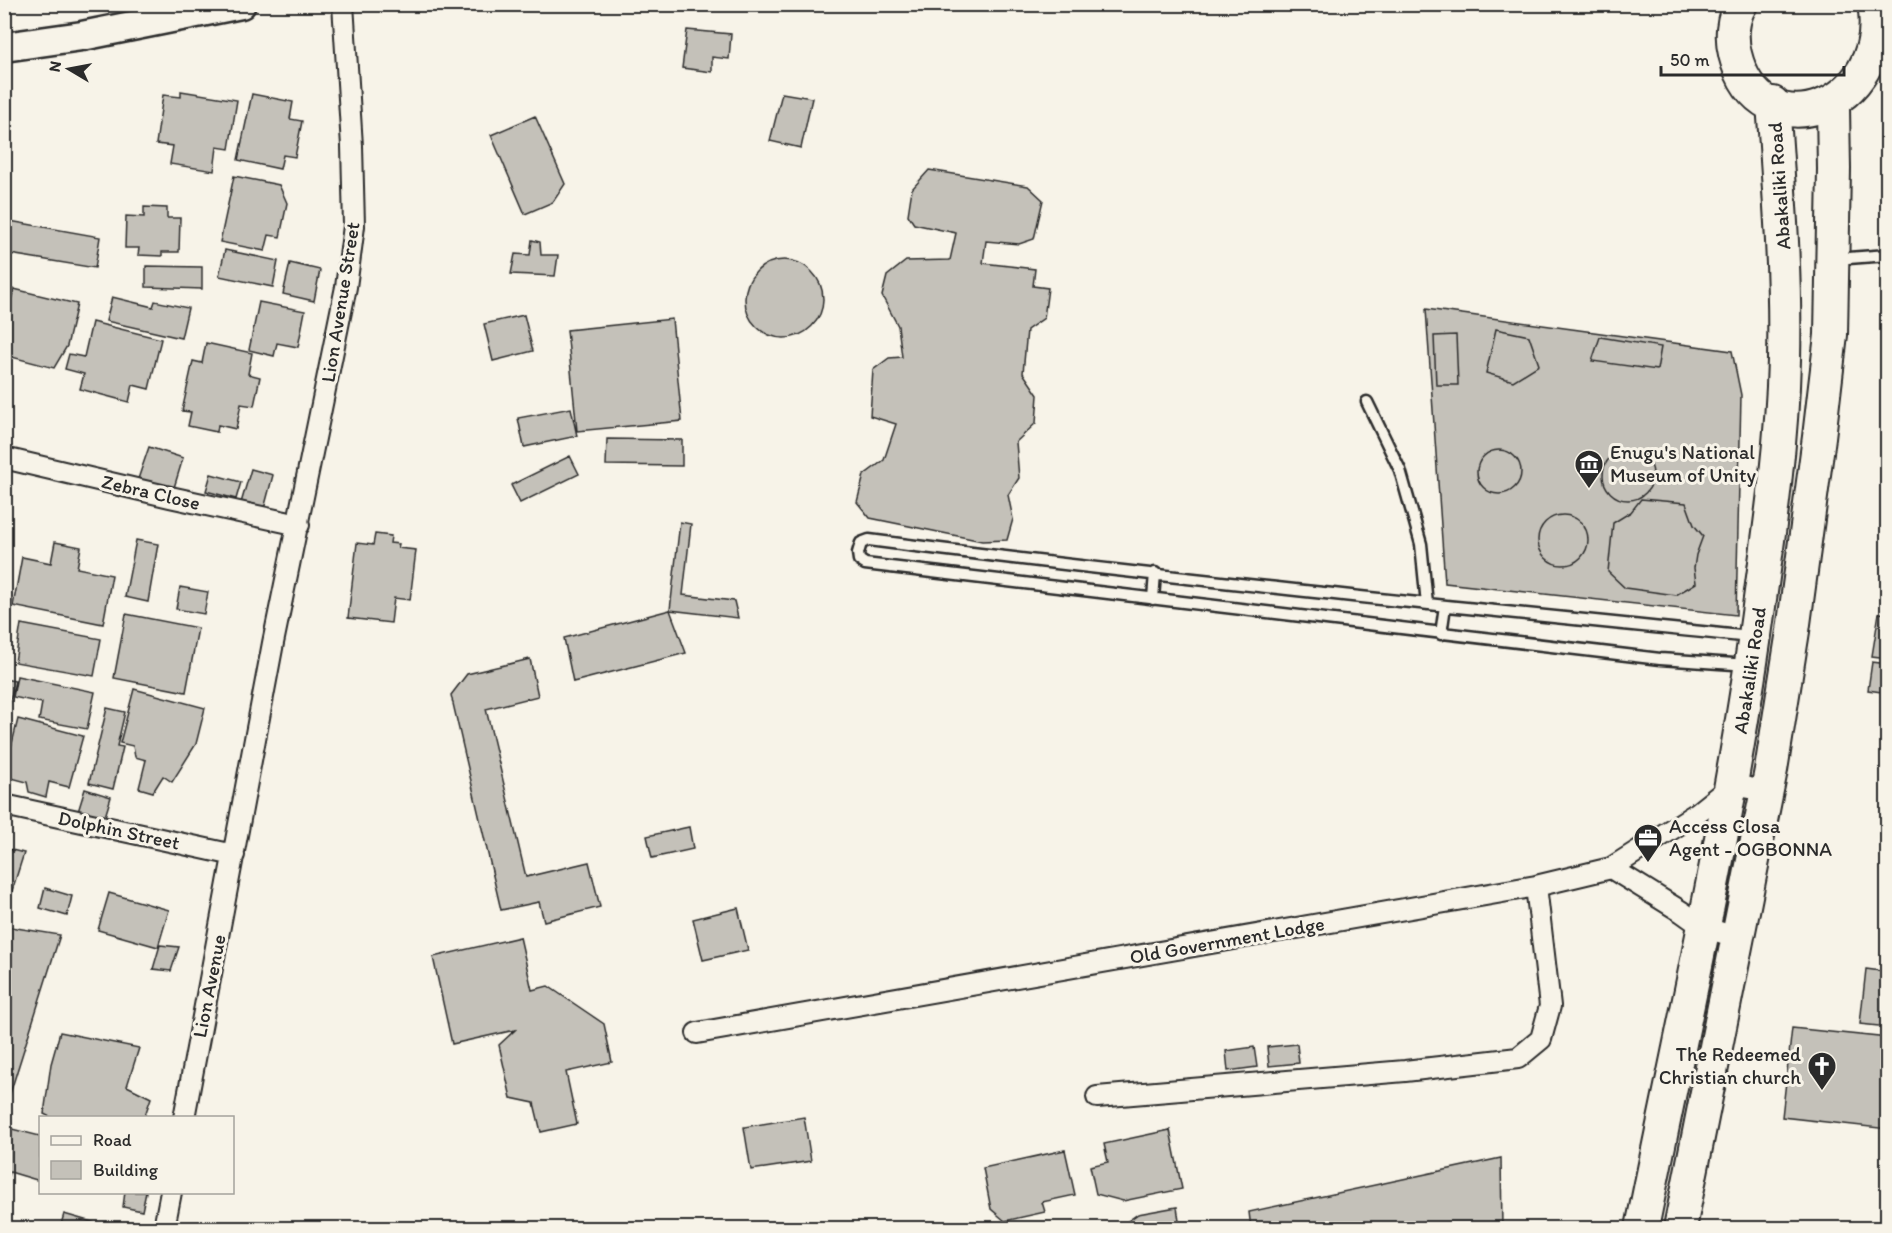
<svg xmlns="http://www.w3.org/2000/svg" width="1892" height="1233" font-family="Itim,sans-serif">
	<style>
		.building { fill: #c4c1b9; stroke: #2b2b2b; stroke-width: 1.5 }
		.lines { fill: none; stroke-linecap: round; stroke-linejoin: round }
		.lane-casing { stroke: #2b2b2b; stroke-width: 15 }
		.street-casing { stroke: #2b2b2b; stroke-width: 24 }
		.secondary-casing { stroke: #2b2b2b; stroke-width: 33 }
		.primary-casing { stroke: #2b2b2b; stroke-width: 36 }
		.lane { stroke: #f7f3e8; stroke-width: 10 }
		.street { stroke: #f7f3e8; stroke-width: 20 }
		.secondary { stroke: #f7f3e8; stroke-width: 28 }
		.primary { stroke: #f7f3e8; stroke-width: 32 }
		.labels { text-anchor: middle; stroke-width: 6; stroke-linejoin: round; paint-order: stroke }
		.street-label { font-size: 20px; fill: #2b2b2b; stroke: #f7f3e8 }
		.poi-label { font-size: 20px; fill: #2b2b2b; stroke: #f7f3e8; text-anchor: start }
	</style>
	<rect width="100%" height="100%" fill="#f7f3e8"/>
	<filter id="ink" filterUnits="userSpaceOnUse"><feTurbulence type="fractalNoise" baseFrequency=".0167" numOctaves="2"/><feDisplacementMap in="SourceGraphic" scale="12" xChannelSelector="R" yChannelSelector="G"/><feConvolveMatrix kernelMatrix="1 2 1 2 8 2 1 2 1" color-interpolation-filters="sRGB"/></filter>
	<g filter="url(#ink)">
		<path class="building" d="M687,30L731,34L729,59L712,57V72L682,68Z
			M181,91L237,100L229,149L217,147L214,171L170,164L173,146L156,144L163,95L181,97Z
			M782,93L812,98L801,148L770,141Z
			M252,94L293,102L290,119L302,121L295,157L283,155L280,169L238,160Z
			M535,116L565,184L553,202L525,214L491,135Z
			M929,170L1028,186L1043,200L1034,239L1019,244L986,241L983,263L1035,269L1033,286L1048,288L1044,318L1027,330L1023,373L1038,395L1036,423L1016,442L1019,478L1008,495L1013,519L1007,540L982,541L870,518L857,502L864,475L884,460L896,424L870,416L873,370L889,358L902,357L898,326L882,296L887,276L906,261L950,260L956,233L914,224L908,215L912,189Z
			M234,176L279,185L287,203L280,237L269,235L265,251L220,242Z
			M144,207L167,208V218H180L179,252H162V256L138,255L139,248H125L126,216L144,217Z
			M4,220L100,237L95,268L4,253Z
			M532,240L540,242L541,255H558L555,276L511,274L515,254L530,255Z
			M225,250L278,261L273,287L219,276Z
			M745 299a39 39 0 1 1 78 0a39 39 0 1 1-78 0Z
			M290,263L320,270L314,301L283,294Z
			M146,266L202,267V289L146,287Z
			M14,289L77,304L67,346L54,368L4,355V326Z
			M112,297L153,307L155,301L188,308L181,338L106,321Z
			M259,302L305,311L298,347L277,343L274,356L249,350Z
			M1426,309L1732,351L1741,395L1736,615L1445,583Z
			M524,315L533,351L493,361L484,324Z
			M672,319L682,421L577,431L567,330Z
			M92,322L161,339L149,389L133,385L129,402L80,389L84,374L65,369L69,354L84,357Z
			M1496,329L1529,336L1539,365L1513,381L1486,373Z
			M1456,335L1458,385H1436L1434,336Z
			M1600,337L1661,347L1657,370L1592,361Z
			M206,343L252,353L248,374L260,377L254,406L241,404L236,429L218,425L217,432L188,426L191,412L182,411L193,361L202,363Z
			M571,408L577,436L524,447L518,418Z
			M607,439L682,440V466L606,465Z
			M149,447L183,458L173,491L138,479Z
			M1477 472a22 22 0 1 1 44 0a22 22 0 1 1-44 0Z
			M1603 475a25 25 0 1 1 50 0a25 25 0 1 1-50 0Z
			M570,456L579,474L520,503L511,485Z
			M251,469L273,475L264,509L241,503Z
			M211,474L241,482L236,499L206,491Z
			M1641,499L1686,503L1694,525L1703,536L1696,555L1694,568L1696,583L1676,595L1625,588L1608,572L1613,523L1631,512Z
			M1538 540a25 25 0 1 1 50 0a25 25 0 1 1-50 0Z
			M680,522L691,524L683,595L734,601L738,618L670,610Z
			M375,534L391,536L390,543L399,544L398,548L416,550L410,600L394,598L391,623L348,618L357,543L373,545Z
			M136,540L158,544L148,602L125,597Z
			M55,542L81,547L77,568L112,575L103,624L13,606L22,557L51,563Z
			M180,587L208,592L204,614L176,609Z
			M670,610L686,653L573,682L564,638Z
			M1879,613L1888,614V658L1872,656Z
			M126,614L198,628L186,692L114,678Z
			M21,624L101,639L94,676L15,662Z
			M530,659L538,696L486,709L526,877L589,862L600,907L544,921L539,902L501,910L451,695L467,674Z
			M1872,662L1888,664V693L1868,690Z
			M17,676L95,692L87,729L39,720L42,703L13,697Z
			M4,679L15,681L8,710L4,709Z
			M134,689L205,708L196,744L172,782L163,776L153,792L139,788L146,760L135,757L133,746L120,743Z
			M107,708L125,712L117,746L123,747L113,789L89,783Z
			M18,719L83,736L69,787L49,782L46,797L29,792L27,782L4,776Z
			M85,789L111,797L103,823L77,815Z
			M689,827L693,849L652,858L647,836Z
			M4,848L24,853L11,894L4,893Z
			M45,888L72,896L67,916L40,908Z
			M109,893L169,910L158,947L98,930Z
			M738,908L748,950L703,960L693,919Z
			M4,926L60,935L8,1100L4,1099Z
			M520,937L532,990L548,986L604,1024L612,1062L566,1072L577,1124L541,1132L534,1103L511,1098L499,1045L515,1030L452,1044L433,957Z
			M160,945L179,947L171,971L153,969Z
			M1866,969L1888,972V1027L1860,1024Z
			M1792,1028L1888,1038V1129L1782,1117Z
			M60,1032L139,1048L127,1086L151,1098L144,1118H52L44,1114L51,1064Z
			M1297,1044L1299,1063L1269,1066L1267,1047Z
			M1254,1047L1257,1067L1228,1071L1226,1051Z
			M804,1117L811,1161L751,1170L744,1127Z
			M4,1127L40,1136V1181L10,1172L6,1185H4Z
			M1170,1130L1182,1189L1123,1201L1096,1194L1090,1166L1108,1162L1104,1144Z
			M1065,1150L1075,1195L1042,1202L1045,1212L1005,1221L991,1209L983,1168Z
			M1501,1158L1502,1228H1251L1249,1212Z
			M125,1192H146L142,1211L123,1207Z
			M1177,1207L1180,1228H1118L1138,1214Z
			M64,1214L113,1228H60Z"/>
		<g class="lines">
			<g class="lane-casing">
				<path id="lane" d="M1835,259L1888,255
					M1367,402L1400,470L1421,544L1427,604
					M1153,599L1155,573
					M1441,634L1445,606
					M1749,665L1660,659L865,564L859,560L858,553L861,543L869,540C1162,578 1457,607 1751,637"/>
			</g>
			<g class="street-casing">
				<path id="street" d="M4,458L170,497L299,525
					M4,805L234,855
					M1611,868L1682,912L1703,927L1739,938
					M697,1033L1536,886L1611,868L1697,813L1732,785L1767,791
					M1097,1097L1405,1071L1518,1058L1541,1039L1550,1006L1536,886
					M184,1118L273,643L346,287L354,226L352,146L343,4
					M164,1228L171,1192"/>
			</g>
			<g class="secondary-casing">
				<path id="secondary" d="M4,47L82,36L241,4"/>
			</g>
			<g class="primary-casing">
				<g id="primary">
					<path d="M1741,4C1732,18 1731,38 1735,54C1760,157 1892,107 1874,4"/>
					<path id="s1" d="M1642,1228C1684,1019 1732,811 1760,599C1771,520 1782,441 1784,360C1786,274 1779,189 1773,103"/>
					<path d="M1680,1228L1771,770L1793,631L1819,437L1831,335L1834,169L1833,107"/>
				</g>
			</g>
			<use href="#lane" class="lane"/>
			<use href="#street" class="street"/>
			<use href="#secondary" class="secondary"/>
			<use href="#primary" class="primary"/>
		</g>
	</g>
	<defs>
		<g id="museum-pin" transform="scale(1.5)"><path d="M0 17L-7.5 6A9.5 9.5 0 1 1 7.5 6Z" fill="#2b2b2b" stroke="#f7f3e8"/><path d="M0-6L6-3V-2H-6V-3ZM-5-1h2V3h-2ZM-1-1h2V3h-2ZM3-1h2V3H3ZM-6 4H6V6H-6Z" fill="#fff"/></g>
		<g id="office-pin" transform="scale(1.5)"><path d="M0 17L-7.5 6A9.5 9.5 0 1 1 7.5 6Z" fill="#2b2b2b" stroke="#f7f3e8"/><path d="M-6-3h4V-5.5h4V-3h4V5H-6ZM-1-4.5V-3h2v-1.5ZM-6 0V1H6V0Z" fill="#fff"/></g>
		<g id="church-pin" transform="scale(1.5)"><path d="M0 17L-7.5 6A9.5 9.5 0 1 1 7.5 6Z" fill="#2b2b2b" stroke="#f7f3e8"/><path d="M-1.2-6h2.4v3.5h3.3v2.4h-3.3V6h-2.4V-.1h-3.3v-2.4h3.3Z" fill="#fff"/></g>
	</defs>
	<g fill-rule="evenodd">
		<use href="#museum-pin" x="1589" y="464"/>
		<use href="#office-pin" x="1648" y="838"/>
		<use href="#church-pin" x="1822" y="1066"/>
	</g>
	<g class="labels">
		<g class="street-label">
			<text transform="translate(1779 186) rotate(-94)" y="7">Abakaliki Road</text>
			<text transform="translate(340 302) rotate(-81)" y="7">Lion Avenue Street</text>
			<text transform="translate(151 492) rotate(13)" y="7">Zebra Close</text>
			<text dy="7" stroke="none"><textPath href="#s1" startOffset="568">Abakaliki Road</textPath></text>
			<text transform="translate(119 830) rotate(12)" y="7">Dolphin Street</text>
			<text transform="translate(1227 940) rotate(-10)" y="7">Old Government Lodge</text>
			<text transform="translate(209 986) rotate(-79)" y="7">Lion Avenue</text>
		</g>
		<g class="poi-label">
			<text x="1610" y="459">Enugu's National<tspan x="1610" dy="23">Museum of Unity</tspan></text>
			<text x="1669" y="833">Access Closa<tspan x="1669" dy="23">Agent - OGBONNA</tspan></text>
			<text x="1801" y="1061" text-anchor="end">The Redeemed<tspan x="1801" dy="23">Christian church</tspan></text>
		</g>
	</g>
	<rect width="1892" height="1233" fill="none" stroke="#f7f3e8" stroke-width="24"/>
	<rect x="12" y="12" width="1868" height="1209" fill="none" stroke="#2b2b2b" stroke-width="2" filter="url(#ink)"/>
	<rect x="39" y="1116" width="195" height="78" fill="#f7f3e8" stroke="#a5a39c" stroke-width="1.5"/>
	<rect x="51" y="1136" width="30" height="9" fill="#f7f3e8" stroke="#a5a39c" stroke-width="1.5"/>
	<text x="93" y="1146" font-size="18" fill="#2b2b2b">Road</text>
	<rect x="51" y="1161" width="30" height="18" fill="#c4c1b9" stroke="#a5a39c" stroke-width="1.5"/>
	<text x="93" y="1176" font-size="18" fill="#2b2b2b">Building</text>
	<g transform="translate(69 69) rotate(280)" stroke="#f7f3e8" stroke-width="4.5" paint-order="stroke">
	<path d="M0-4.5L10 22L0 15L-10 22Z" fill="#2b2b2b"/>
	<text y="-9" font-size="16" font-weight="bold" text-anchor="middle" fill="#2b2b2b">N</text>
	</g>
	<path d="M1661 66v9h183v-9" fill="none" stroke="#2b2b2b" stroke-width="3"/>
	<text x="1670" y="66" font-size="18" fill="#2b2b2b" stroke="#f7f3e8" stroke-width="4.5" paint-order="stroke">50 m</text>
</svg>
